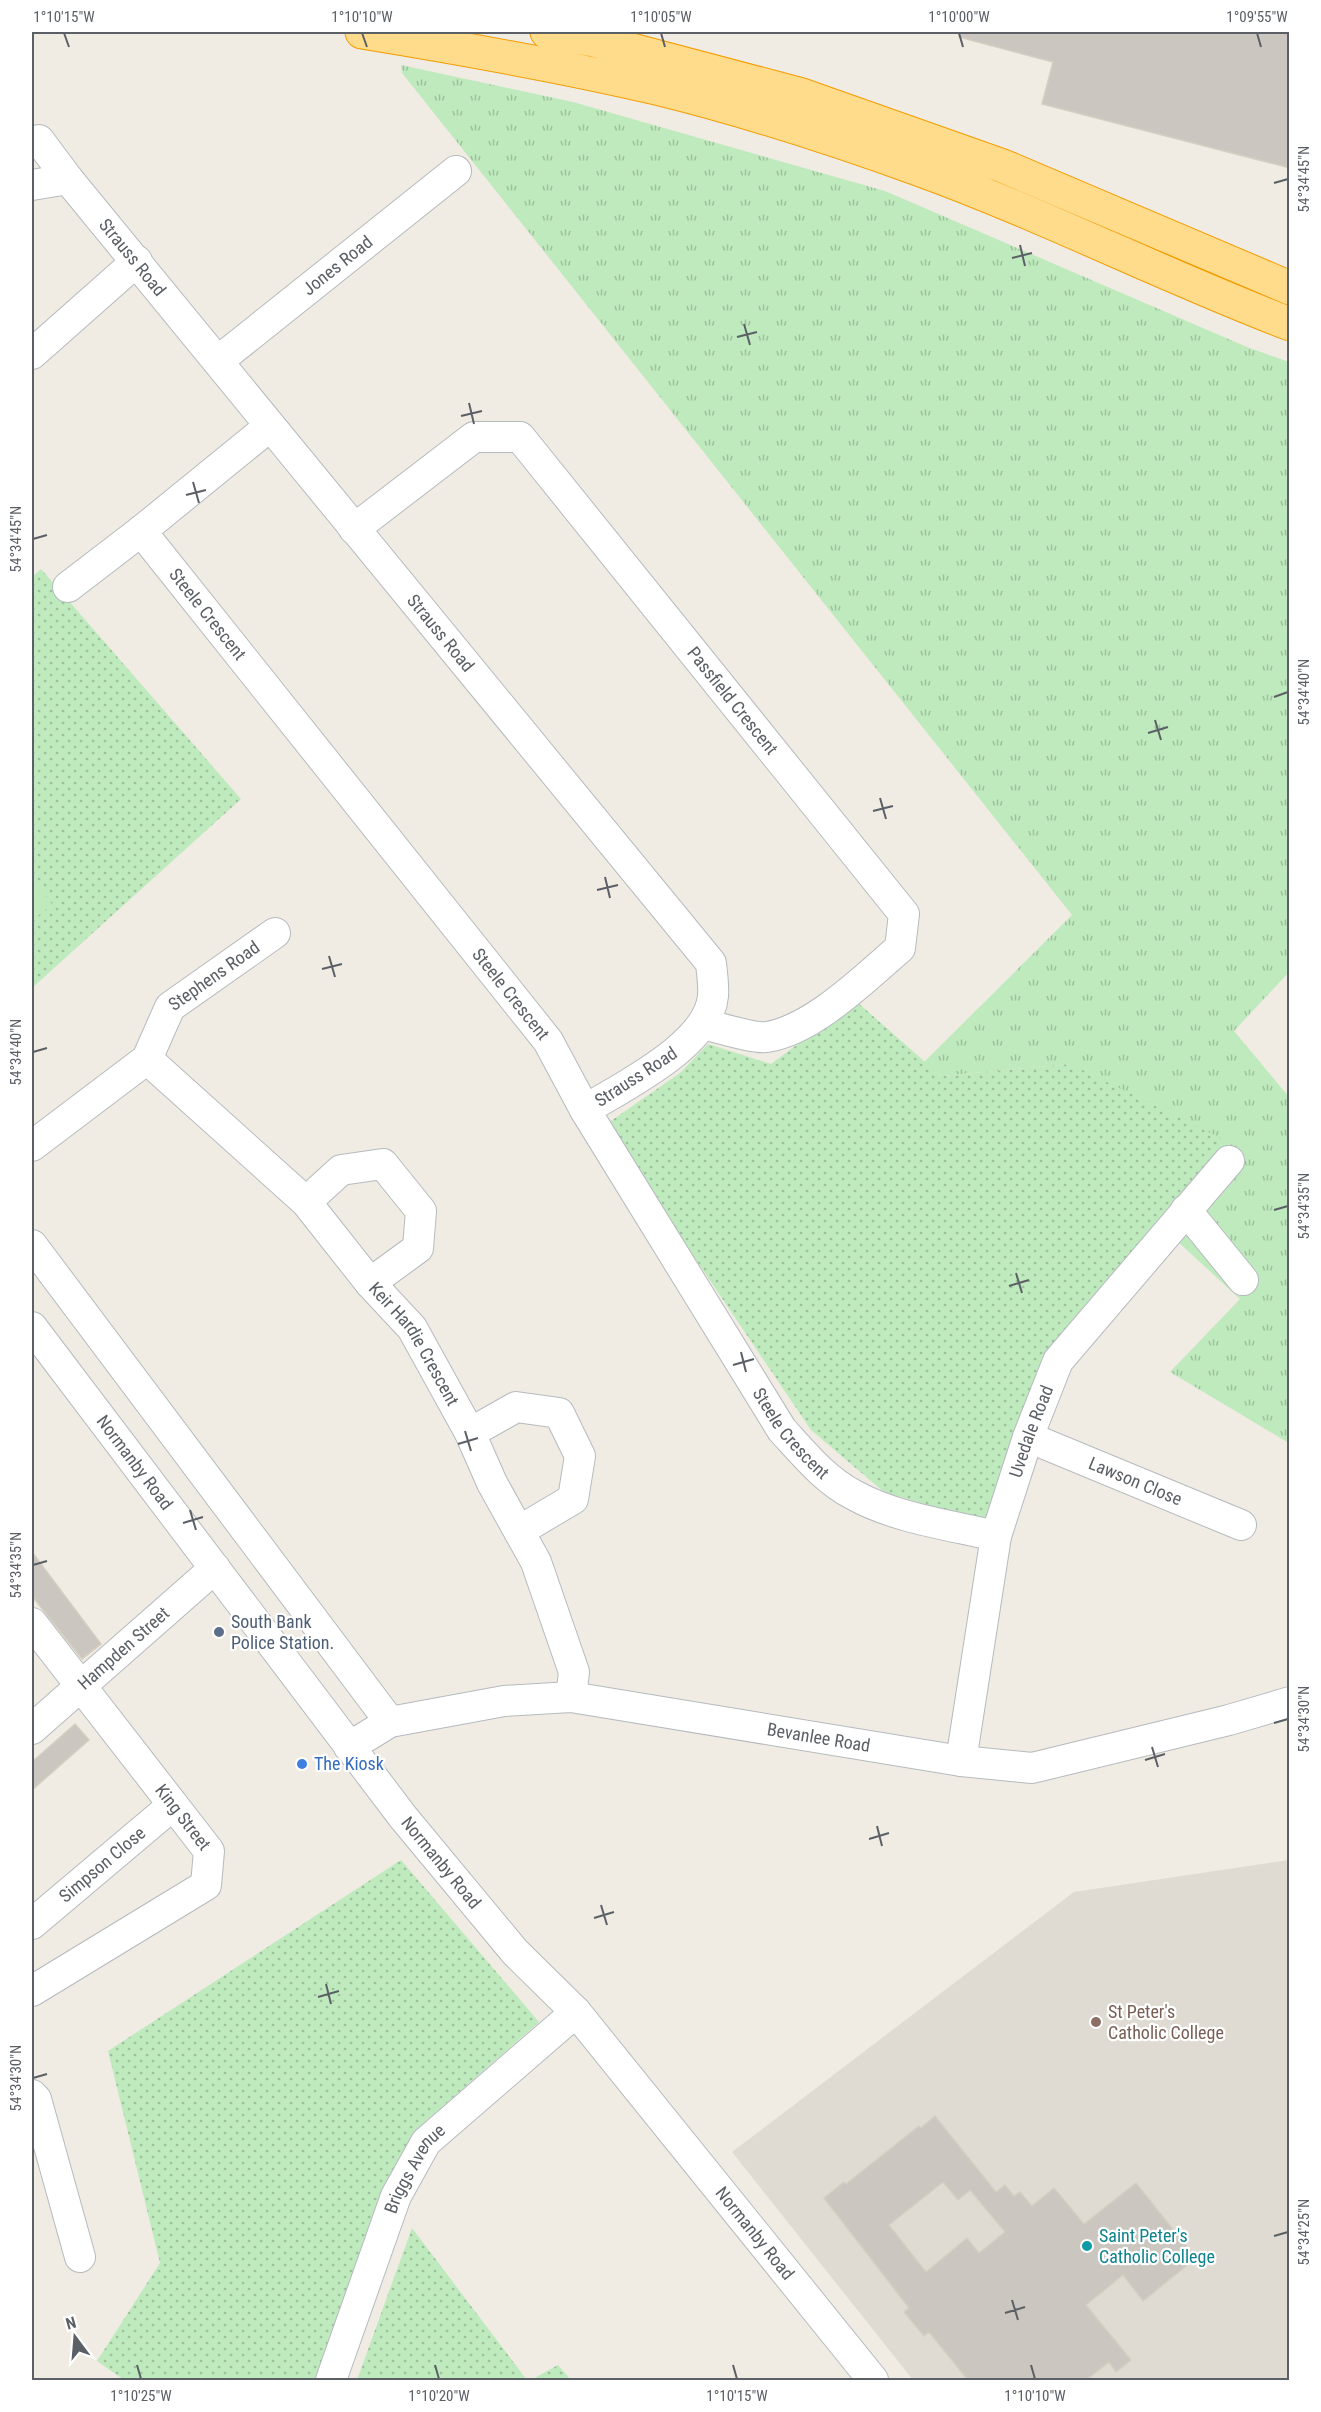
<svg xmlns="http://www.w3.org/2000/svg" width="1321" height="2412" font-family="'Roboto Condensed',sans-serif">
	<style>
		.education { fill: #dfdbd2 }
		.grass { fill: url(#grass-tufts) }
		.park { fill: url(#park-dots) }
		.pitch { fill: #bfeabd }
		.building { fill: #cbc7c0; stroke: #d5cec1; stroke-width: 1.5; fill-rule: evenodd }
		.lines { fill: none; stroke-linecap: round; stroke-linejoin: round }
		.minor-casing { stroke: #b6babf; stroke-width: 32 }
		.highway-casing { stroke: #f39c00; stroke-width: 35 }
		.minor { stroke: #fff; stroke-width: 30 }
		.highway { stroke: #ffdc8b; stroke-width: 33 }
		.ticks { fill: none; stroke: #5b6066; stroke-width: 2 }
		.service-dot { fill: #5c6f8a; stroke: #fff; stroke-width: 2 }
		.shop-dot { fill: #3f7fe0; stroke: #fff; stroke-width: 2 }
		.education-dot { fill: #8d6e63; stroke: #fff; stroke-width: 2 }
		.culture-dot { fill: #0f9aa8; stroke: #fff; stroke-width: 2 }
		.labels { text-anchor: middle; stroke-width: 4.5; stroke-linejoin: round; paint-order: stroke }
		.street-label { font-size: 18px; fill: #5b6066; stroke: #fff }
		.service-label { font-size: 18px; fill: #4e5e75; stroke: #fff; text-anchor: start }
		.shop-label { font-size: 18px; fill: #366cbe; stroke: #fff; text-anchor: start }
		.education-label { font-size: 18px; fill: #785e54; stroke: #fff; text-anchor: start }
		.culture-label { font-size: 18px; fill: #0d838f; stroke: #fff; text-anchor: start }
		.neatline { fill: none; stroke: #5b6066; stroke-width: 2 }
		.ticks-label { font-size: 15px; text-anchor: middle; fill: #5b6066 }
	</style>
	<defs>
		<pattern id="grass-tufts" width="24" height="20" patternUnits="userSpaceOnUse" patternTransform="scale(1.5)"><rect width="24" height="20" fill="#bfeabd"/><path d="M3 7l-1-3M5 7V3M7 7l1-3M15 17l-1-3M17 17v-4M19 17l1-3" fill="none" stroke="#9ec19d"/></pattern>
		<pattern id="park-dots" width="8" height="8" patternUnits="userSpaceOnUse" patternTransform="scale(1.5)"><rect width="8" height="8" fill="#bfeabd"/><path d="M2 2h.1M6 6h.1" fill="none" stroke="#9ec19d" stroke-width="1.8" stroke-linecap="round"/></pattern>
	</defs>
	<rect width="100%" height="100%" fill="#f0ece3"/>
	<path class="education" d="M1289,1860V2380H913L732,2152L1074,1892Z"/>
	<path class="grass" d="M401,65L573,102L885,191L1247,347L1289,362V972L1234,1031L1289,1097V1446L1287,1442L1170,1372L1240,1299L1164,1229L1070,1064L941,1076L924,1062L1072,915L402,73Z"/>
	<path class="park" d="M41,569L241,799L32,988V577Z
		M856,1001L941,1076L1070,1064L1225,1140L1164,1229L1049,1366L998,1526L884,1492L811,1430L605,1125L680,1073L708,1044L771,1064Z
		M401,1860L539,2022L426,2121L384,2200L320,2380H124L97,2361L160,2263L108,2051Z
		M412,2228L527,2380H357Z
		M558,2365L571,2380H531Z"/>
	<path class="pitch" d="M32,880L52,904L32,921Z"/>
	<path class="building" d="M960,32H1290V168L1042,104L1053,62L959,37Z
		M32,1552L101,1644L82,1659L32,1596Z
		M75,1724L89,1740L32,1790V1762Z
		M935,2116L996,2192L1005,2185L1014,2196L1020,2192L1032,2206L1054,2188L1084,2224L1136,2183L1196,2258L1143,2301L1123,2275L1086,2305L1131,2360L1116,2372L1109,2362L1086,2380H968L929,2332L924,2336L904,2312L909,2308L824,2198L844,2182L846,2184L919,2126L921,2128ZM943,2182L958,2200L970,2190L1005,2232L979,2253L967,2238L926,2272L889,2225Z"/>
	<g class="lines">
		<g class="minor-casing">
			<g id="minor">
				<path id="s1" d="M39,140L68,179L711,963C712,974 714,986 713,996C709,1045 623,1086 585,1110"/>
				<path d="M32,185L68,179"/>
				<path d="M32,354L137,261"/>
				<path id="s2" d="M218,361L456,171"/>
				<path id="s3" d="M270,426L141,531L548,1041L585,1110L782,1430C804,1454 825,1480 854,1495C895,1518 950,1525 996,1536"/>
				<path id="s4" d="M354,529L474,437H520L904,914L900,948C866,977 813,1030 767,1037C754,1039 717,1027 703,1024"/>
				<path d="M68,587L141,531"/>
				<path id="s5" d="M147,1059L306,1202L370,1283L412,1328L470,1433L492,1483L536,1562L574,1672L571,1697"/>
				<path id="s6" d="M32,1146L147,1059L170,1007L275,933"/>
				<path d="M306,1202L341,1170L383,1164L421,1211L418,1248L370,1283"/>
				<path d="M1186,1210L1243,1280"/>
				<path d="M32,1245L390,1722"/>
				<path id="s7" d="M32,1327L403,1817L515,1952L576,2012L873,2380"/>
				<path d="M470,1433L516,1407L559,1413L580,1456L573,1499L519,1531"/>
				<path id="s8" d="M1028,1437L1241,1525"/>
				<path id="s9" d="M32,1623L209,1851L206,1885L32,1991"/>
				<path id="s10" d="M32,1729L215,1568"/>
				<path id="s11" d="M349,1747L390,1722L504,1701L571,1697L961,1761L1032,1768L1229,1720L1290,1702"/>
				<path id="s12" d="M961,1761L996,1536L1028,1437L1058,1361L1229,1161"/>
				<path id="s13" d="M32,1924L173,1805"/>
				<path d="M32,2095L36,2099L80,2257"/>
				<path id="s14" d="M331,2380L396,2196L426,2142L576,2012"/>
			</g>
		</g>
		<g class="highway-casing">
			<path id="highway" d="M362,32C460,48 558,65 656,88C742,109 835,139 918,169C1045,215 1164,276 1290,324
				M547,32L594,40L802,95L1003,166L1290,288"/>
		</g>
		<use href="#minor" class="minor"/>
		<use href="#highway" class="highway"/>
	</g>
	<path class="ticks" d="M64,33L69,47M362,33L367,47M661,33L665,47M959,33L963,47M1257,33L1261,47M1274,183L1288,179M1020,245L1025,266M1012,258L1032,253M744,324L750,345M737,337L757,332M469,403L474,424M461,416L482,411M193,482L199,503M186,495L206,490M33,539L47,535M1274,697L1288,692M1155,720L1161,740M1148,733L1168,727M880,798L886,819M873,811L893,806M605,877L610,898M597,890L618,885M329,956L335,977M322,969L342,964M33,1052L47,1048M1274,1210L1288,1206M1016,1273L1022,1293M1009,1286L1029,1280M741,1352L746,1372M733,1365L754,1359M465,1431L471,1451M458,1444L478,1438M190,1510L196,1530M183,1523L203,1517M33,1565L47,1561M1274,1723L1288,1719M1152,1747L1158,1767M1145,1760L1165,1754M877,1826L882,1846M869,1839L889,1833M601,1905L607,1925M594,1918L614,1912M326,1984L331,2004M318,1997L339,1991M33,2078L47,2074M1274,2236L1288,2232M1012,2300L1018,2320M1005,2313L1025,2307M137,2365L141,2379M435,2365L439,2379M733,2365L737,2379M1031,2365L1035,2379"/>
	<circle class="service-dot" cx="219" cy="1632" r="6"/>
	<circle class="shop-dot" cx="302" cy="1764" r="6"/>
	<circle class="education-dot" cx="1096" cy="2022" r="6"/>
	<circle class="culture-dot" cx="1087" cy="2246" r="6"/>
	<g class="labels">
		<g class="street-label">
			<text dy="6" stroke="none"><textPath href="#s1" startOffset="150">Strauss Road</textPath></text>
			<text dy="6" stroke="none"><textPath href="#s2" startOffset="153">Jones Road</textPath></text>
			<text dy="6" stroke="none"><textPath href="#s3" startOffset="273">Steele Crescent</textPath></text>
			<text dy="6" stroke="none"><textPath href="#s1" startOffset="636">Strauss Road</textPath></text>
			<text dy="6" stroke="none"><textPath href="#s4" startOffset="536">Passfield Crescent</textPath></text>
			<text dy="6" stroke="none"><textPath href="#s6" startOffset="255">Stephens Road</textPath></text>
			<text dy="6" stroke="none"><textPath href="#s3" startOffset="759">Steele Crescent</textPath></text>
			<text transform="translate(636 1077) rotate(-33)" y="6">Strauss Road</text>
			<text dy="6" stroke="none"><textPath href="#s5" startOffset="393">Keir Hardie Crescent</textPath></text>
			<text dy="6" stroke="none"><textPath href="#s3" startOffset="1281">Steele Crescent</textPath></text>
			<text dy="6" stroke="none"><textPath href="#s12" startOffset="338">Uvedale Road</textPath></text>
			<text dy="6" stroke="none"><textPath href="#s7" startOffset="170">Normanby Road</textPath></text>
			<text dy="6" stroke="none"><textPath href="#s8" startOffset="116">Lawson Close</textPath></text>
			<text dy="6" stroke="none"><textPath href="#s10" startOffset="122">Hampden Street</textPath></text>
			<text dy="6" stroke="none"><textPath href="#s11" startOffset="482">Bevanlee Road</textPath></text>
			<text dy="6" stroke="none"><textPath href="#s9" startOffset="246">King Street</textPath></text>
			<text dy="6" stroke="none"><textPath href="#s7" startOffset="674">Normanby Road</textPath></text>
			<text dy="6" stroke="none"><textPath href="#s13" startOffset="92">Simpson Close</textPath></text>
			<text dy="6" stroke="none"><textPath href="#s14" startOffset="228">Briggs Avenue</textPath></text>
			<text dy="6" stroke="none"><textPath href="#s7" startOffset="1160">Normanby Road</textPath></text>
		</g>
		<g class="service-label">
			<text x="231" y="1628">South Bank<tspan x="231" dy="21">Police Station.</tspan></text>
		</g>
		<g class="shop-label">
			<text x="314" y="1770">The Kiosk</text>
		</g>
		<g class="education-label">
			<text x="1108" y="2018">St Peter's<tspan x="1108" dy="21">Catholic College</tspan></text>
		</g>
		<g class="culture-label">
			<text x="1099" y="2242">Saint Peter's<tspan x="1099" dy="21">Catholic College</tspan></text>
		</g>
	</g>
	<rect width="1321" height="2412" fill="none" stroke="#ffffff" stroke-width="66"/>
	<g transform="translate(75 2337) rotate(344)" stroke="#ffffff" stroke-width="4.5" paint-order="stroke">
	<path d="M0-4.5L10 22L0 15L-10 22Z" fill="#5b6066"/>
	<text y="-9" font-size="16" font-weight="bold" text-anchor="middle" fill="#5b6066">N</text>
	</g>
	<rect x="33" y="33" width="1255" height="2346" class="neatline"/>
	<g class="ticks-label">
		<text x="64" y="22">1°10'15"W</text>
		<text x="362" y="22">1°10'10"W</text>
		<text x="661" y="22">1°10'05"W</text>
		<text x="959" y="22">1°10'00"W</text>
		<text x="1257" y="22">1°09'55"W</text>
		<text transform="translate(1304 179) rotate(-90)" y="5">54°34'45"N</text>
		<text transform="translate(16 539) rotate(-90)" y="5">54°34'45"N</text>
		<text transform="translate(1304 692) rotate(-90)" y="5">54°34'40"N</text>
		<text transform="translate(16 1052) rotate(-90)" y="5">54°34'40"N</text>
		<text transform="translate(1304 1206) rotate(-90)" y="5">54°34'35"N</text>
		<text transform="translate(16 1565) rotate(-90)" y="5">54°34'35"N</text>
		<text transform="translate(1304 1719) rotate(-90)" y="5">54°34'30"N</text>
		<text transform="translate(16 2078) rotate(-90)" y="5">54°34'30"N</text>
		<text transform="translate(1304 2232) rotate(-90)" y="5">54°34'25"N</text>
		<text x="141" y="2401">1°10'25"W</text>
		<text x="439" y="2401">1°10'20"W</text>
		<text x="737" y="2401">1°10'15"W</text>
		<text x="1035" y="2401">1°10'10"W</text>
	</g>
</svg>
